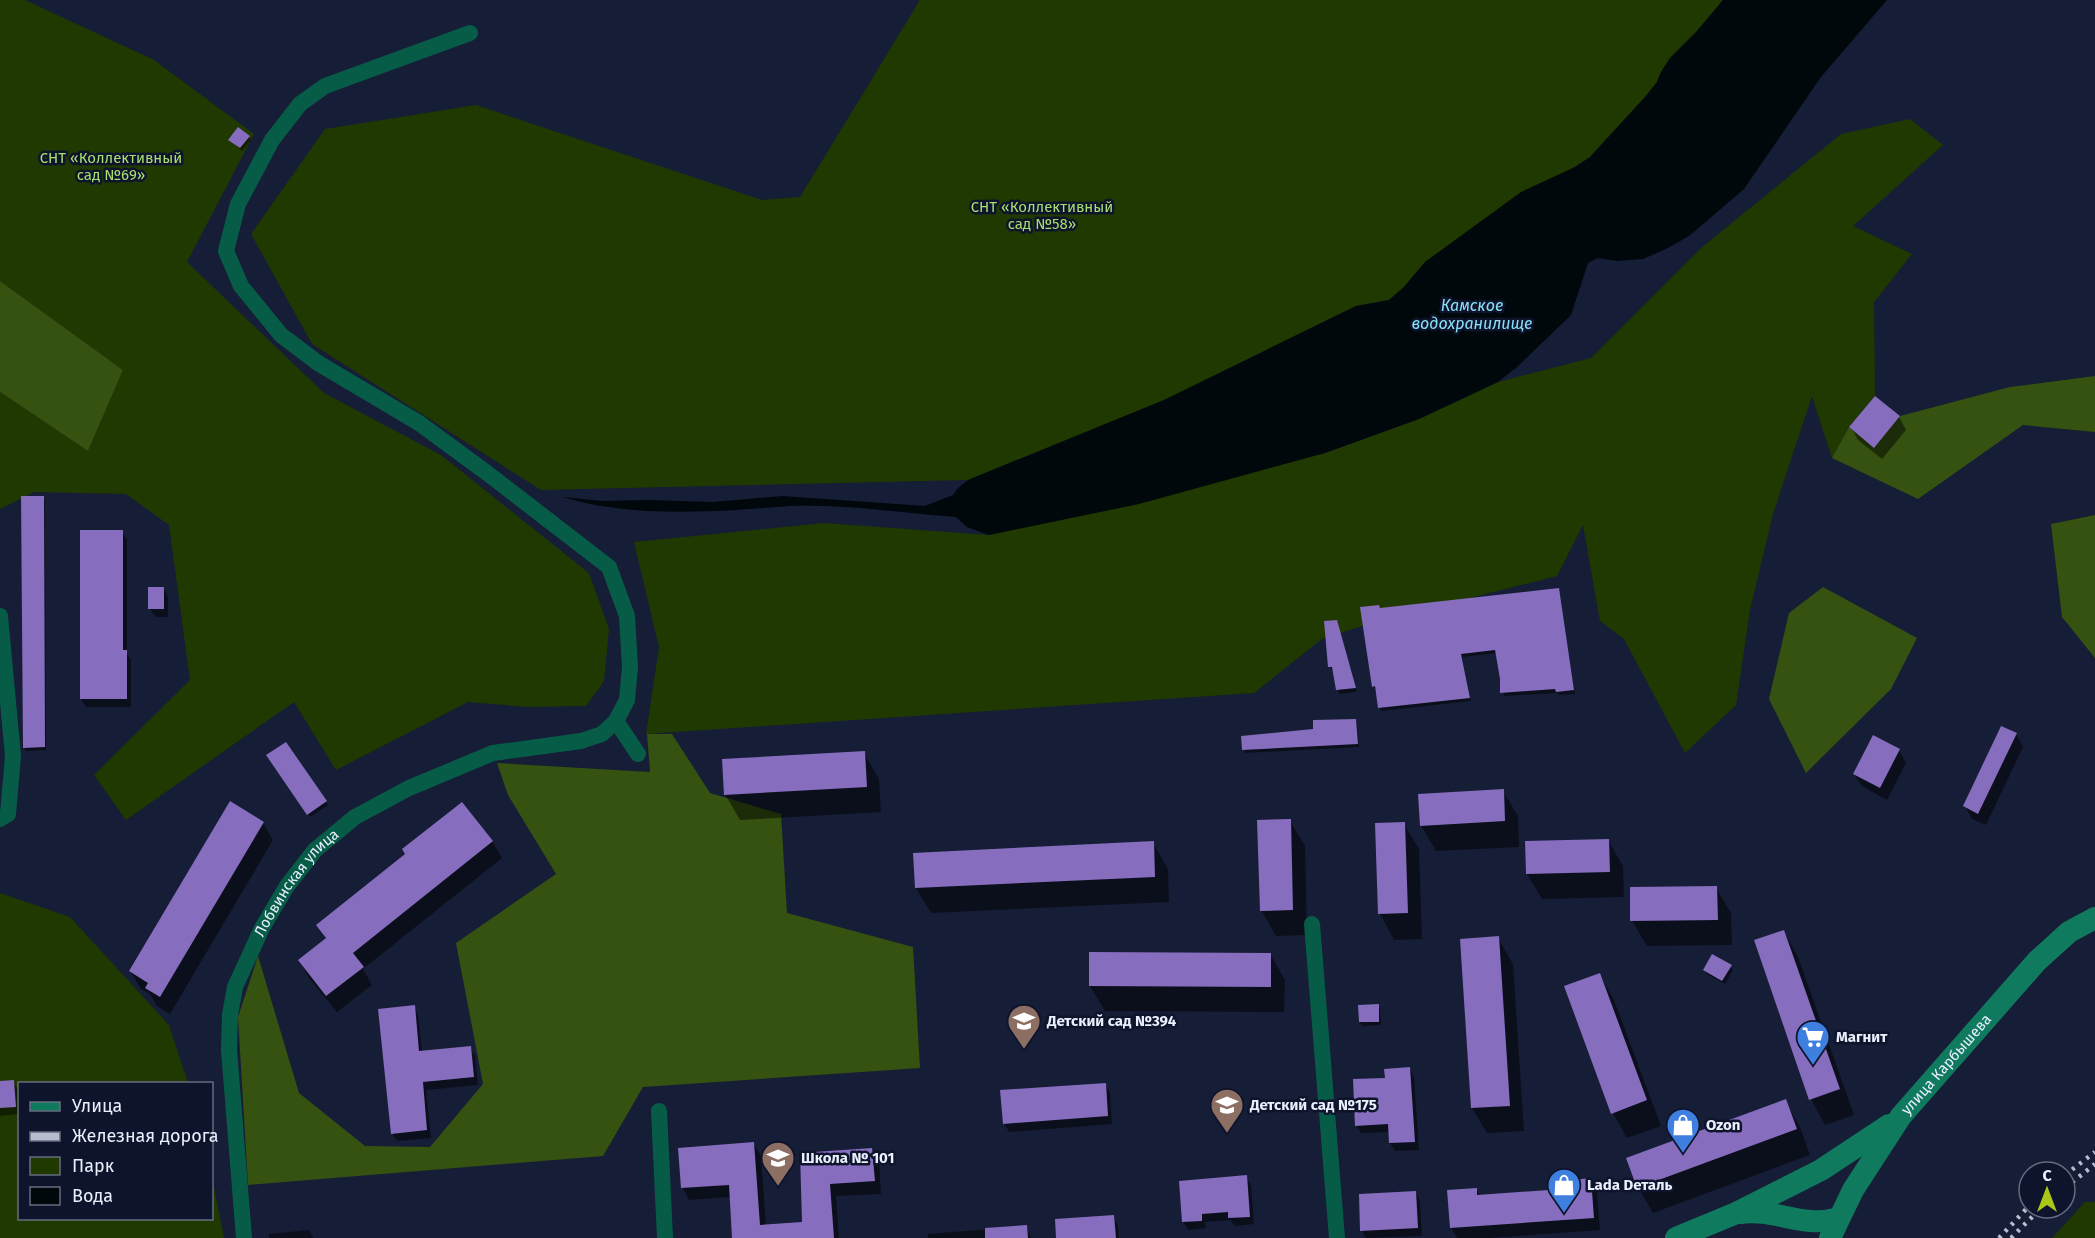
<svg xmlns="http://www.w3.org/2000/svg" width="2095" height="1238" font-family="'Fira Sans',sans-serif">
	<style>
		.green { fill: #203900 }
		.forest { fill: #355210 }
		.water { fill: #00080c }
		.shadow { fill: #0007 }
		.building { fill: #866dbe }
		.lines { fill: none; stroke-linecap: round; stroke-linejoin: round }
		.street { stroke: #075c47; stroke-width: 16 }
		.secondary { stroke: #107a5f; stroke-width: 22 }
		.rail { stroke: #b8bece; stroke-width: 4.5; stroke-dasharray: 3 6; stroke-linecap: butt }
		.labels { text-anchor: middle; stroke-width: 5; stroke-linejoin: round; paint-order: stroke }
		.park-label { font-size: 15px; fill: #a8df71; stroke: #0d142b }
		.street-label { font-size: 15px; fill: #e9effc; stroke: #0d142b }
		.poi-label { font-size: 15px; font-weight: bold; fill: #e9effc; stroke: #0d142b; text-anchor: start }
		.water-label { font-size: 16px; font-style: italic; fill: #89e0f9; stroke: #0d142b }
	</style>
	<rect width="100%" height="100%" fill="#161d36"/>
	<path class="green" d="M0,0H25L154,60L254,134L187,262L324,393L441,455L589,573L609,629L604,681L586,706L526,707L468,702L336,770L294,702L126,820L94,775L190,680L169,525L126,494L34,492L0,509V392L88,451L123,370L0,281Z
		M920,0H1723L1697,31L1670,58L1661,72L1657,82L1645,97L1590,157L1425,262L1404,287L1389,300L1356,306L1164,400L968,480L541,490L312,344L251,234L325,129L476,105L762,200L800,197Z
		M1910,119L1943,145L1853,226L1912,254L1874,302L1875,396L1849,427L1832,458L1812,396L1773,514L1750,610L1736,705L1685,753L1624,639L1600,621L1583,525L1557,576L1368,624L1322,639L1254,693L646,734L659,647L634,542L824,523L989,535L1325,453L1419,419L1498,382L1591,358L1701,248L1841,134Z
		M0,893L70,917L169,1025L188,1083L20,1084V1218H212V1177L224,1238H0Z
		M2085,1202H2095V1238H2052Z"/>
	<path class="forest" d="M0,281L123,370L88,451L0,392Z
		M2095,376V432L2023,425L1918,499L1832,458L1849,427L1874,447L1900,416L2010,387Z
		M2095,515V658L2062,617L2051,524Z
		M1823,587L1917,638L1891,689L1806,773L1769,699L1789,613Z
		M647,734H672L710,793L781,814L787,913L913,947L920,1068L643,1087L603,1156L248,1185L238,1017L258,956L299,1093L365,1146L430,1147L483,1084L456,943L556,874L508,795L497,763L650,772Z"/>
	<path class="water" d="M1723,0H1887L1821,77L1744,189L1689,236L1666,249L1643,259L1617,261L1598,258L1588,263L1571,315L1517,367L1498,382L1419,419L1325,453L1139,504L989,535L967,527L956,517C901,513 846,504 791,506C773,507 754,509 736,510C679,513 618,514 563,497L602,501L649,500L713,502L782,496L925,506L953,495L958,488L968,480L1164,400L1356,306L1389,300L1404,287L1425,262L1521,192L1575,167L1590,157L1645,97L1657,82L1661,72L1670,58L1697,31Z"/>
	<path class="shadow" d="M249,137L251,140L242,151L230,140Z
		M1899,417L1906,430L1882,459L1858,440L1851,427Z
		M43,498L45,501L46,750L26,751L24,747Z
		M122,532L127,540V654L131,660V707H86L81,699Z
		M164,588L168,597V617H155L150,609Z
		M1558,590L1575,694L1559,695L1558,693L1504,696L1497,653L1462,657L1471,701L1381,711L1374,686L1381,610Z
		M1338,626L1357,692L1339,694L1334,670L1330,667Z
		M1355,720L1357,724L1359,747L1246,753L1244,750Z
		M2016,734L2023,747L1986,825L1972,819L1965,806Z
		M286,744L328,805L310,817L268,756Z
		M1899,750L1906,763L1887,800L1862,786L1854,774Z
		M864,753L879,779L881,812L740,820L725,794Z
		M1503,791L1518,816L1519,847L1436,851L1421,825Z
		M1290,821L1305,846L1307,935L1276,936L1261,910Z
		M263,823L273,840L170,1014L157,1006L150,994L141,989L131,972Z
		M1404,824L1419,849L1422,939L1394,940L1380,914L1376,825Z
		M1608,840L1623,866L1624,897L1542,899L1527,874Z
		M492,841L502,858L363,969L372,985L337,1012L309,978L300,961L326,939L318,925Z
		M1153,843L1168,869L1169,902L931,913L916,888Z
		M1716,888L1731,913L1732,945L1647,946L1632,921Z
		M1784,932L1798,957L1854,1115L1825,1125L1811,1099Z
		M1498,938L1513,964L1524,1131L1487,1133L1472,1108Z
		M1270,954L1285,980L1284,1012L1105,1011L1090,986Z
		M1730,966L1733,970L1725,984L1707,974L1705,970Z
		M1599,974L1614,1000L1661,1126L1627,1138L1613,1113Z
		M1378,1006L1380,1009L1381,1025L1362,1026L1360,1022V1007Z
		M414,1007L418,1015L422,1053L470,1048L475,1056L478,1085L426,1090L431,1138L397,1141L392,1133Z
		M1410,1069L1414,1077L1419,1150L1395,1151L1390,1143V1132L1361,1133L1356,1125L1386,1079Z
		M13,1082L18,1090L19,1114L0,1116V1083Z
		M1105,1084L1110,1093L1112,1124L1009,1132L1004,1123Z
		M1785,1101L1800,1127L1810,1155L1653,1213L1638,1187Z
		M754,1144L761,1156L766,1226L804,1223L802,1154L871,1149L879,1162L881,1194L836,1196L839,1238H734L731,1197L689,1200L682,1187Z
		M1246,1177L1251,1185L1254,1224L1234,1226L1231,1220L1205,1222L1206,1228L1188,1230L1183,1221Z
		M1590,1180L1597,1193L1600,1230L1491,1238H1457L1451,1228L1476,1189L1480,1196L1565,1190Z
		M1416,1193L1420,1201L1422,1236L1366,1238L1362,1231L1360,1195Z
		M1113,1217L1118,1225L1119,1238H1058Z
		M1026,1226L1031,1238H928V1234Z
		M309,1230L313,1238H269V1234Z"/>
	<path class="building" d="M238,127L250,136L240,148L228,140Z
		M1875,396L1900,416L1874,448L1849,427Z
		M21,496H44L45,747L23,748Z
		M80,530H123V650H127V699H80Z
		M148,587H164V609H148Z
		M1559,588L1574,690L1556,692L1555,689L1500,693V679L1495,650L1461,654L1470,698L1378,708L1375,686L1372,687L1360,607L1379,605L1380,608Z
		M1337,620L1356,688L1336,690L1332,667H1328L1324,621Z
		M1356,719L1358,744L1242,750L1241,736L1313,729V720Z
		M2001,726L2017,733L1978,814L1963,806Z
		M1873,735L1900,749L1880,788L1853,774Z
		M286,742L327,801L307,815L266,755Z
		M865,751L867,787L724,795L722,759Z
		M1504,789L1505,821L1420,826L1418,794Z
		M230,801L264,822L160,997L145,988L148,983L129,971Z
		M462,802L493,841L353,953L364,967L326,996L298,960L326,938L316,925L405,854L402,849Z
		M1291,819L1293,910L1260,911L1257,820Z
		M1405,822L1408,913L1378,914L1375,823Z
		M1609,839L1610,872L1526,874L1525,841Z
		M1154,841L1155,877L915,888L913,853Z
		M1717,886L1718,920L1630,921V887Z
		M1784,930L1840,1089L1809,1100L1754,940Z
		M1499,936L1510,1106L1471,1108L1460,939Z
		M1089,952L1271,953V987L1089,986Z
		M1712,954L1732,965L1722,981L1703,970Z
		M1600,973L1647,1100L1611,1114L1564,986Z
		M1379,1004V1022H1359L1358,1005Z
		M415,1005L419,1051L471,1046L474,1077L423,1082L427,1130L391,1134L378,1009Z
		M1410,1067L1415,1142L1389,1143L1388,1124L1355,1126L1353,1079L1385,1078L1384,1069Z
		M14,1080L16,1107L0,1108V1081Z
		M1106,1083L1108,1116L1003,1124L1000,1090Z
		M1786,1099L1797,1129L1637,1188L1626,1158Z
		M754,1142L760,1225L802,1222L800,1153L872,1148L875,1181L830,1184L834,1238H732L729,1185L681,1188L678,1148Z
		M1247,1175L1250,1217L1228,1218V1212L1202,1214V1221L1182,1222L1179,1181Z
		M1591,1178L1594,1218L1450,1228L1447,1190L1477,1188V1195L1563,1189V1181Z
		M1416,1191L1418,1228L1360,1231L1359,1194Z
		M1114,1215L1116,1238H1056L1055,1219Z
		M1027,1225L1028,1238H985V1228Z"/>
	<g class="lines">
		<g class="street">
			<path d="M0,616L13,756L8,814L0,819"/>
			<path d="M616,721L638,754"/>
			<path d="M1312,924L1337,1238"/>
			<path d="M659,1111L665,1238"/>
			<path id="s1" d="M244,1238L229,1050L230,1015L235,987L262,928L287,886L315,850L355,817L409,788L493,753L581,741L602,734L616,721L627,700L630,667L627,616L609,567L487,473L419,423L318,363L281,335L241,286L226,251L238,204L272,140L300,104L325,86L470,33"/>
		</g>
		<g class="secondary">
			<path d="M1740,1213C1777,1208 1801,1229 1839,1218"/>
			<path d="M1676,1238L1734,1214L1821,1170L1889,1125"/>
			<path id="s2" d="M1830,1238L1853,1190L1901,1116L2037,961L2069,932L2095,918"/>
		</g>
		<path class="rail" d="M2065,1175L2095,1152
			M2065,1188L2095,1164
			M1999,1238L2029,1206
			M2011,1238L2041,1208"/>
	</g>
	<defs>
		<g id="school-pin" transform="scale(1.725)"><path d="M0 17L-7.5 6A9.5 9.5 0 1 1 7.5 6Z" fill="#8d6e63" stroke="#0d142b"/><path d="M0-5L7-2L0 1L-7-2ZM-4 1L0 2.5L4 1V4Q0 6-4 4Z" fill="#fff"/></g>
		<g id="supermarket-pin" transform="scale(1.725)"><path d="M0 17L-7.5 6A9.5 9.5 0 1 1 7.5 6Z" fill="#3f7fe0" stroke="#0d142b"/><path d="M-6-5.5h2.5l.6 2H6L4.5 2H-2.5L-4.4-4H-6ZM-1.5 3.2a1.3 1.3 0 1 0 .1 0ZM3 3.2a1.3 1.3 0 1 0 .1 0Z" fill="#fff"/></g>
		<g id="shop-pin" transform="scale(1.725)"><path d="M0 17L-7.5 6A9.5 9.5 0 1 1 7.5 6Z" fill="#3f7fe0" stroke="#0d142b"/><path d="M-5-2.5h2.3a2.7 3.5 0 0 1 5.4 0H5L5.5 6h-11ZM-1.5-2.5h3a1.5 2.3 0 0 0-3 0Z" fill="#fff"/></g>
	</defs>
	<g fill-rule="evenodd">
		<use href="#school-pin" x="1024" y="1021"/>
		<use href="#supermarket-pin" x="1813" y="1037"/>
		<use href="#school-pin" x="1227" y="1105"/>
		<use href="#shop-pin" x="1683" y="1125"/>
		<use href="#school-pin" x="778" y="1158"/>
		<use href="#shop-pin" x="1564" y="1185"/>
	</g>
	<g class="labels">
		<g class="park-label">
			<text x="111" y="163">СНТ «Коллективный<tspan x="111" dy="17">сад №69»</tspan></text>
			<text x="1042" y="212">СНТ «Коллективный<tspan x="1042" dy="17">сад №58»</tspan></text>
		</g>
		<g class="street-label">
			<text dy="5" stroke="none"><textPath href="#s1" startOffset="374">Лобвинская улица</textPath></text>
			<text dy="5" stroke="none"><textPath href="#s2" startOffset="210">улица Карбышева</textPath></text>
		</g>
		<g class="poi-label">
			<text x="1047" y="1026">Детский сад №394</text>
			<text x="1836" y="1042">Магнит</text>
			<text x="1250" y="1110">Детский сад №175</text>
			<text x="1706" y="1130">Ozon</text>
			<text x="801" y="1163">Школа № 101</text>
			<text x="1587" y="1190">Lada Dеталь</text>
		</g>
		<g class="water-label">
			<text x="1472" y="311">Камское<tspan x="1472" dy="18">водохранилище</tspan></text>
		</g>
	</g>
	<rect x="18" y="1082" width="195" height="138" fill="#0d142b" stroke="#656c7f" stroke-width="1.5"/>
	<rect x="30" y="1102" width="30" height="9" fill="#107a5f" stroke="#656c7f" stroke-width="1.5"/>
	<text x="72" y="1112" font-size="18" fill="#e9effc">Улица</text>
	<rect x="30" y="1132" width="30" height="9" fill="#b8bece" stroke="#656c7f" stroke-width="1.5"/>
	<text x="72" y="1142" font-size="18" fill="#e9effc">Железная дорога</text>
	<rect x="30" y="1157" width="30" height="18" fill="#203900" stroke="#656c7f" stroke-width="1.5"/>
	<text x="72" y="1172" font-size="18" fill="#e9effc">Парк</text>
	<rect x="30" y="1187" width="30" height="18" fill="#00080c" stroke="#656c7f" stroke-width="1.5"/>
	<text x="72" y="1202" font-size="18" fill="#e9effc">Вода</text>
	<g transform="translate(2047 1190)"><circle r="28" fill="#0d142b" stroke="#656c7f" stroke-width="1.5"/>
	<path d="M0-4.5L10 22L0 15L-10 22Z" fill="#aac717"/>
	<text y="-9" font-size="16" font-weight="bold" text-anchor="middle" fill="#e9effc">С</text>
	</g>
</svg>
